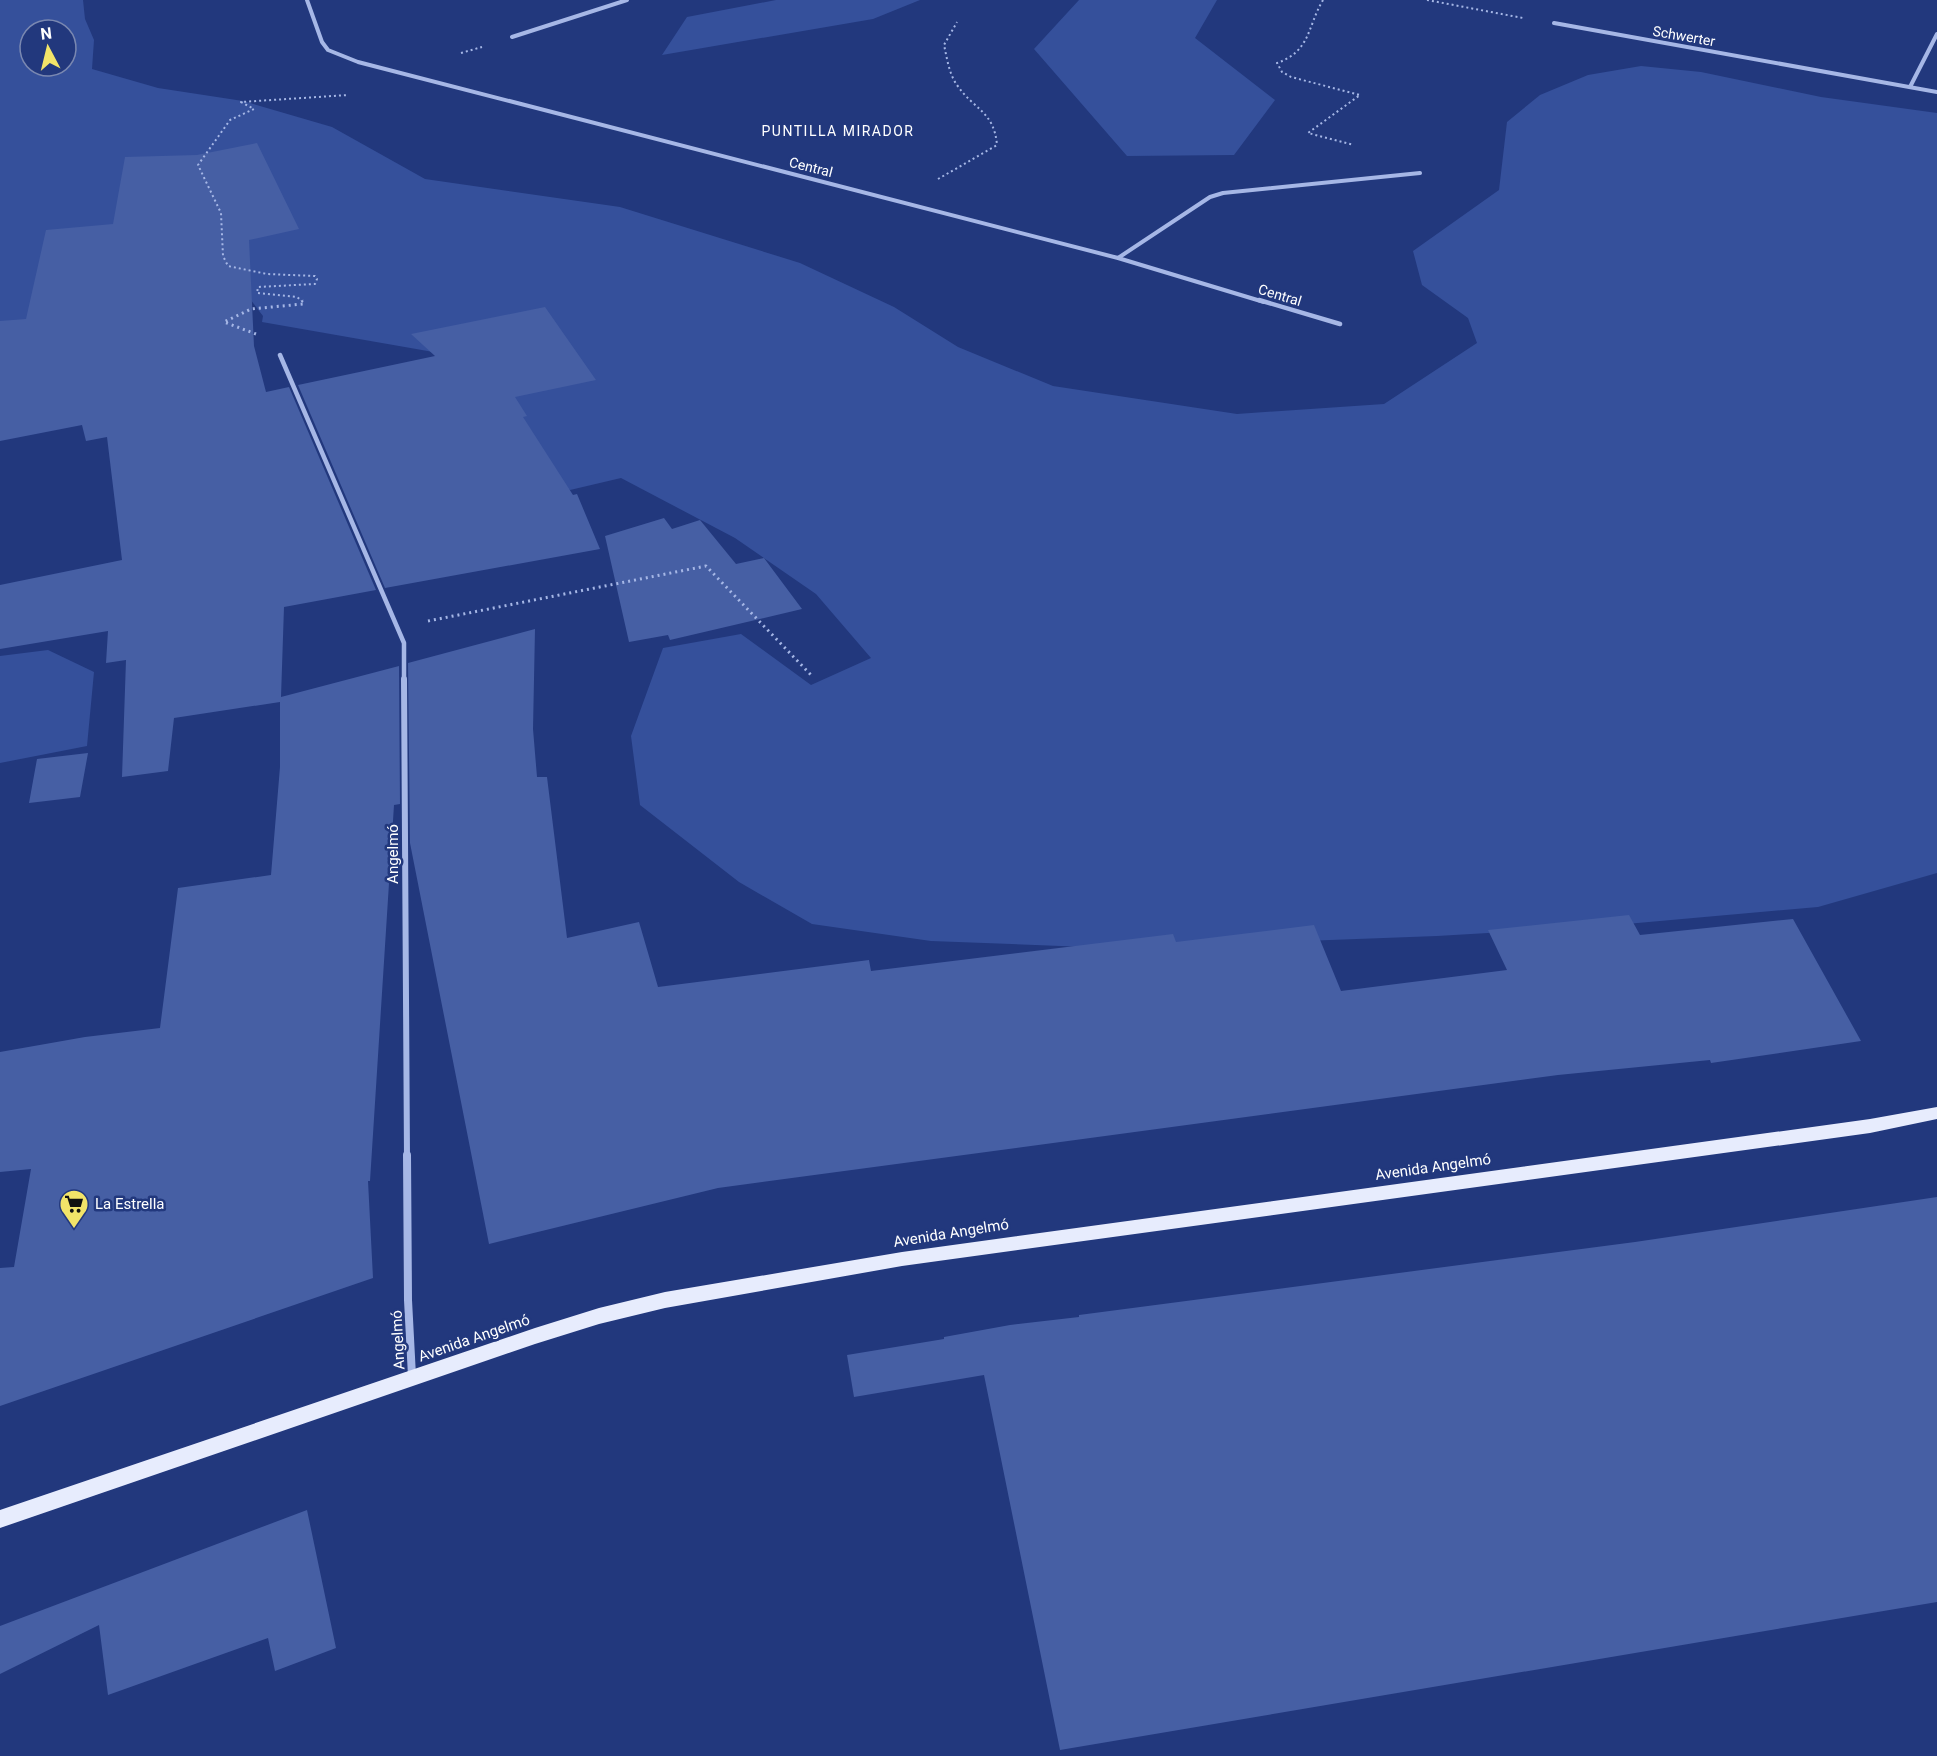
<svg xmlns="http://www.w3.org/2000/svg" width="1937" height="1756" font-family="Roboto,sans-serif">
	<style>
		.green { fill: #35509b; fill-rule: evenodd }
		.building { fill: #465fa4 }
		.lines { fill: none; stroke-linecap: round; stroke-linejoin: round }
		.path-far1 { stroke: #a6b7e6; stroke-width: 2; stroke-dasharray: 2 3; stroke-linecap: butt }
		.path { stroke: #a6b7e6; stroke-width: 3; stroke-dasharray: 2 4; stroke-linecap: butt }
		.street-far3 { stroke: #a6b7e6; stroke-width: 4 }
		.street-far2 { stroke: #a6b7e6; stroke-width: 4.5 }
		.street-far1 { stroke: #a6b7e6; stroke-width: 6 }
		.street { stroke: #a6b7e6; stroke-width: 8 }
		.primary { fill: #e7ecfd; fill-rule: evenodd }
		.labels { text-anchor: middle; stroke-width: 5; stroke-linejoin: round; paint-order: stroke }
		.far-street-label { font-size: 14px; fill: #fff; stroke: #22387d }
		.far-neighbourhood-label { font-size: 14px; letter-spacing: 1.5px; fill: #fff; stroke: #22387d }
		.street-label { font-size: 15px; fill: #fff; stroke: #22387d }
		.poi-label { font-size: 15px; fill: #fff; stroke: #22387d; text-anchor: start }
	</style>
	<rect width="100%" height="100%" fill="#22387d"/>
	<path class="green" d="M0,0H83L85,19L94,40L92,69L158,88L243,101L332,127L425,179L620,207L800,263L894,307L958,347L1053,386L1237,414L1384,404L1477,343L1468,318L1422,285L1413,251L1499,190L1507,122L1540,95L1588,75L1641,66L1701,72L1821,97L1937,113V873L1818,907L1604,926L1437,936L1112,948L931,941L812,924L739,882L640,805L631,736L663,648L741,634L811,685L871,658L816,594L735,538L621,478L570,490L502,459L439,353L262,322L263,316L247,295L0,424ZM30,30H66V66H30Z
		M776,0H920L873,19L662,55L687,17Z
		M1079,0H1217L1195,38L1275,100L1234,155L1127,156L1034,49Z
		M48,650L94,672L87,746L0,763V656Z"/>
	<path class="building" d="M257,143L299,229L249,240L254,346L266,392L289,387L376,590L284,607L281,697L399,666L400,804L394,805L370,1181H368L373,1278L0,1406V1268L14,1267L31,1169L0,1172V1052L85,1037L160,1028L178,888L271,875L280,767V702L174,718L168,771L122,777L126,660L106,663L108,631L0,649V585L122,560L107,437L86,441L82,425L0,441V321L26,319L46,230L113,224L125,157L197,155Z
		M545,307L596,380L515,397L527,416L523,417L573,495L577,494L600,549L385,588L298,385L435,356L411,334Z
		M664,518L672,529L700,520L736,564L764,558L802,609L670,640L668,635L629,642L605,536Z
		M535,629L533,729L537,777H547L567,938L639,922L658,987L869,960L871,971L1173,934L1176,942L1314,925L1341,991L1507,970L1488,930L1629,915L1640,935L1793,919L1861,1041L1711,1063L1710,1060L1558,1075L718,1188L489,1244L410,843L408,663Z
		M88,753L80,797L29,803L37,759Z
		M1937,1197V1602L1060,1750L984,1375L854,1397L847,1355L944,1339V1337L1010,1325L1079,1317V1315L1635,1242Z
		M307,1510L336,1648L275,1671L268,1638L108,1695L99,1625L0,1674V1626Z"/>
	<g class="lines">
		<path class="path-far1" d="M1323,0C1307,27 1311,51 1277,63L1282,72L1291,77L1360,95L1308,133L1354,145
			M1427,0L1523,18
			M461,53L482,47
			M938,179L997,145C994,111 974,110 957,85C949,74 947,58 944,45L957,22
			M303,302L297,297L257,293L258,287L315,284L317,279L315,276L267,274L228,266L223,256L221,213L198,165L230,120L254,109L241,102L348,95"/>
		<path class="path" d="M256,334L224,322L251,309L303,304L302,300
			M428,621L706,566L812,676"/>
		<path class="street-far3" d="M307,0L322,42L328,50L358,62L1118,258L1264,302
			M1554,23L1937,92
			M512,37L627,0
			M1910,87L1937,34
			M1118,258L1210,197L1223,193L1420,173"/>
		<path class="street-far2" d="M1259,300L1340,324
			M280,355L404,643V680"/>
		<path class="street-far1" d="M404,679L407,1157"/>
		<path class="street" d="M407,1155L408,1300L412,1376"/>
		<path class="primary" d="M1937,1107V1119L1870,1133L902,1266L665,1308L599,1324L535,1344L0,1528V1510L535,1328L599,1308L665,1292L902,1252L1870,1119Z"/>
	</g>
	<defs>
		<g id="supermarket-pin" transform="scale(1.5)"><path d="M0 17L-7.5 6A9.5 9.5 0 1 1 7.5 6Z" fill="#f2e469" stroke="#22387d"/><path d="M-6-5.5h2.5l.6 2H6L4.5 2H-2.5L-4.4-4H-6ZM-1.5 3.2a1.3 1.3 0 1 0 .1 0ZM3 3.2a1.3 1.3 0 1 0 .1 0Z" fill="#111"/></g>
	</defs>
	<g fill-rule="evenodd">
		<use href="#supermarket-pin" x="74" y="1204"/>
	</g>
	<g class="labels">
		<g class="far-street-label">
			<text transform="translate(1684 36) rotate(10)" y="5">Schwerter</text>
			<text transform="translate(811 167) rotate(14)" y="5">Central</text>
			<text transform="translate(1280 295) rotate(17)" y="5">Central</text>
		</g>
		<g class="far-neighbourhood-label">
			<text x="838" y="136">PUNTILLA MIRADOR</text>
		</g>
		<g class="street-label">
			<text transform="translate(393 854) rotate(-90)" y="5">Angelmó</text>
			<text transform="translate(1433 1167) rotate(-8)" y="5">Avenida Angelmó</text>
			<text transform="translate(951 1233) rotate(-9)" y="5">Avenida Angelmó</text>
			<text transform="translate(474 1338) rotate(-19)" y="5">Avenida Angelmó</text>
			<text transform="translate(398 1340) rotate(-93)" y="5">Angelmó</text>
		</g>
		<g class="poi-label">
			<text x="95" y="1209">La Estrella</text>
		</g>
	</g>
	<g transform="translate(48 48) rotate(353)"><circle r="28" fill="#22387d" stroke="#7a88b1" stroke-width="1.5"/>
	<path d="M0-4.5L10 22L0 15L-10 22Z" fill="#f2e469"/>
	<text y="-9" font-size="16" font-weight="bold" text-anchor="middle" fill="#ffffff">N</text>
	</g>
</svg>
